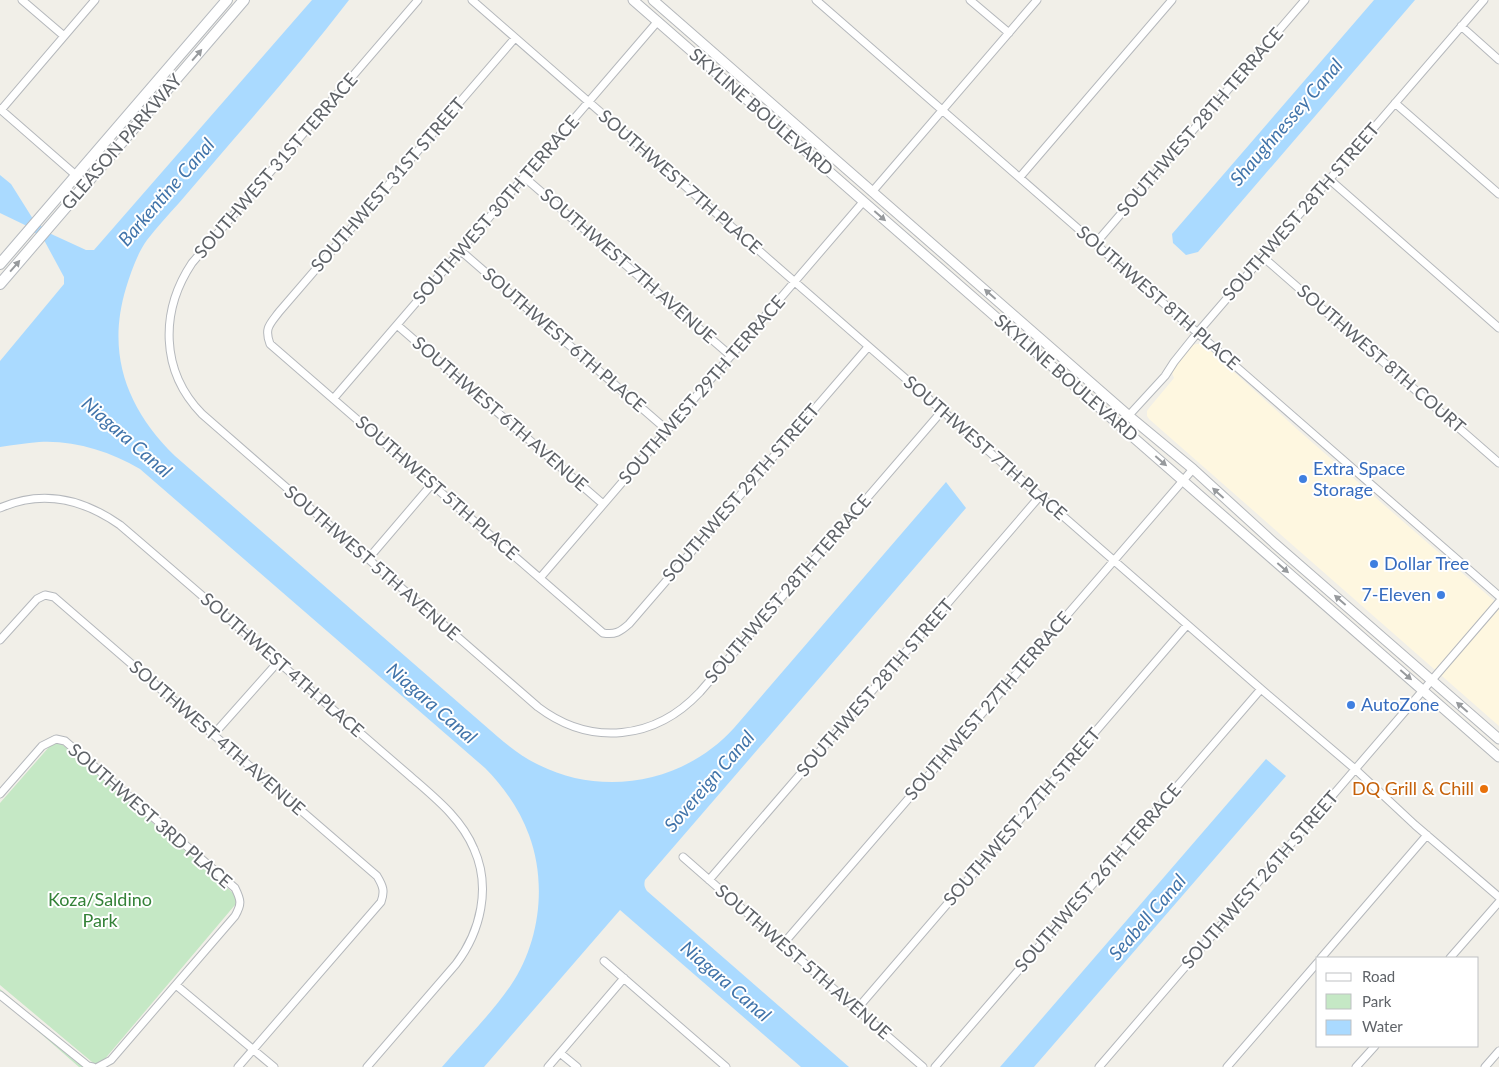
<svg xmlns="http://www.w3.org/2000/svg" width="1499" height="1067" font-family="Lato,sans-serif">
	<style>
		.commercial { fill: #fef7e0 }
		.green { fill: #c5e8c5 }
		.water { fill: #aadaff }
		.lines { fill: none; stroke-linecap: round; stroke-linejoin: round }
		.minor-casing { stroke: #b5b8bc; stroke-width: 9 }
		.tertiary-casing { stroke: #b5b8bc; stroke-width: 11 }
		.secondary-casing { stroke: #b6babf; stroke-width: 12 }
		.minor { stroke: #fff; stroke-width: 7 }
		.tertiary { stroke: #fff; stroke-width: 9 }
		.secondary { stroke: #fff; stroke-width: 10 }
		.oneway { fill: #979a9d }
		.shop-dot { fill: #3f7fe0; stroke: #fff; stroke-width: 2 }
		.food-dot { fill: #e8710a; stroke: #fff; stroke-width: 2 }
		.labels { text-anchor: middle; stroke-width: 4; stroke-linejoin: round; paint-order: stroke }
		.street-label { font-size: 18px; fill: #5f6368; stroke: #fff }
		.shop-label { font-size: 18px; fill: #366cbe; stroke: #fff; text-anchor: start }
		.food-label { font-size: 18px; fill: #c56008; stroke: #fff; text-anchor: end }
		.park-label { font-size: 18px; fill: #348238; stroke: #fff }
		.water-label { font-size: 19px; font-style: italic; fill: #4174aa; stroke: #fff }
	</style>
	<rect width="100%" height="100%" fill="#f1efe8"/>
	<path class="commercial" d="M1197,344H1201L1211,351L1298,430L1499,605V726L1149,419L1147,416V411L1149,408L1174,378L1172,373L1173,369L1192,345Z"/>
	<path class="green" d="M56,739L240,899L98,1067L0,985V803Z
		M0,989L92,1067H79L0,998Z"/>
	<path class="water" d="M312,0H349C312,48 273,94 233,140C215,161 197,182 179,203C168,215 157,227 147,240C137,254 131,272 126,288C106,354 127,409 175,456L498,737C511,748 524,758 539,765C605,798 685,782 734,728L946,482L966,508L645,880C644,884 644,887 647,891L849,1067H801L620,910L484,1067H442C465,1040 491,1014 511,985C540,942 547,883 529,835C520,810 504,787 485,768L140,469C109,451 74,440 39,442C26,443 13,445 0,447V361L64,284V277L44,240L27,226L0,213V175L11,184L33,219L49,233L86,250H94Z
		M1374,0H1415L1198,252L1186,255L1173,243L1172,234Z
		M1266,759L1286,776L1034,1067H1000Z"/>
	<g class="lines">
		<g class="minor-casing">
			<path id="minor" d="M22,0L64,36
				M418,0L192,263C160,311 160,371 202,414L538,707C591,747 655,740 700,692L942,411
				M472,0L1261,689L1355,769L1415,825L1499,897
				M816,0L1499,596
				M970,0L1009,33
				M1461,26L1499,60
				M515,38L279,312C270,324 264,328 270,344L603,633C615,635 620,632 629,624L868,347
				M1395,103L1499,194
				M0,109L86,184
				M1,110L95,0
				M524,177L731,356
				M1020,177L1172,0
				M1329,179L1499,328
				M872,192L1037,0
				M1095,244L1305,0
				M461,251L667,430
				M1263,257L1499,463
				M397,325L603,504
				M334,398L658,21
				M1120,425L1165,376L1174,362L1198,332L1484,0
				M0,508C43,489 83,499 120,525C195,589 269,654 344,719C366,738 388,757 410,776C435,798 461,818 474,849C491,887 481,931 456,964L367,1067
				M368,559L432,484
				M540,578L863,202
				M0,640L37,599L45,595L54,597L377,876C383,886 385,891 381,902L238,1067
				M214,734L278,662
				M0,794L42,746L56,739L65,741L235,888C241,900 242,904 235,916L111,1060L98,1067
				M683,857L923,1067
				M709,880L1040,496
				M783,944L1193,469
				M1321,958L1427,835
				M1450,958L1499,902
				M604,961L726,1067
				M176,985L274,1067
				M0,995L88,1066L93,1067
				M857,1009L1187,625
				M560,1053L577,1067
				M548,1067L624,978
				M935,1067L1261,689
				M1099,1067L1499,602
				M1227,1067L1318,962
				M1356,1067L1375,1046
				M1485,1067L1499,1051"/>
		</g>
		<g class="tertiary-casing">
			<path id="tertiary" d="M633,0L1499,757
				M653,0L1129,416L1193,469L1274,543L1499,739"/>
		</g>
		<g class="secondary-casing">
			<path id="secondary" d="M0,264L227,0
				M0,284L244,0"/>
		</g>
		<use href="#minor" class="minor"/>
		<use href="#tertiary" class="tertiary"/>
		<use href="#secondary" class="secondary"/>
	</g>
	<defs><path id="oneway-solid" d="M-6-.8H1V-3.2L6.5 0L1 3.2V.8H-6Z" transform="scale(1.25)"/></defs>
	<g class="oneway">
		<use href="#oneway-solid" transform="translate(197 55) rotate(-49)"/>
		<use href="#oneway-solid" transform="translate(880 216) rotate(41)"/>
		<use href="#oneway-solid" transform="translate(15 266) rotate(-49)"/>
		<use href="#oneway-solid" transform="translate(990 294) rotate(-139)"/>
		<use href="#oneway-solid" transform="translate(1161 461) rotate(41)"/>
		<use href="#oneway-solid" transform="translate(1218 493) rotate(-138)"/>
		<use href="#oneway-solid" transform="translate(1283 568) rotate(41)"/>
		<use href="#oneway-solid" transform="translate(1340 600) rotate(-139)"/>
		<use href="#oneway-solid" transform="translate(1406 675) rotate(41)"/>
		<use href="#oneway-solid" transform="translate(1462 707) rotate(-139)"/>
	</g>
	<g class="shop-dot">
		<circle cx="1303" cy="479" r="5"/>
		<circle cx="1374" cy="564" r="5"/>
		<circle cx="1441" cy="595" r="5"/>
		<circle cx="1351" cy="705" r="5"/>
	</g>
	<circle class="food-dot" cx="1484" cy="789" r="5"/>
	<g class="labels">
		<g class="street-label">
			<text transform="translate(761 112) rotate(41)" y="6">SKYLINE BOULEVARD</text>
			<text transform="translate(1200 122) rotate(-49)" y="6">SOUTHWEST 28TH TERRACE</text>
			<text transform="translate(122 142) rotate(-49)" y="6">GLEASON PARKWAY</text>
			<text transform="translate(276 166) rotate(-49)" y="6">SOUTHWEST 31ST TERRACE</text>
			<text transform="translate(680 182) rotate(41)" y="6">SOUTHWEST 7TH PLACE</text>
			<text transform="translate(388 185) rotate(-49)" y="6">SOUTHWEST 31ST STREET</text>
			<text transform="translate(496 210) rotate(-49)" y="6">SOUTHWEST 30TH TERRACE</text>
			<text transform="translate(1301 212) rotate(-49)" y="6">SOUTHWEST 28TH STREET</text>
			<text transform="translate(628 266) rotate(41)" y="6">SOUTHWEST 7TH AVENUE</text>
			<text transform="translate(1158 298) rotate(41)" y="6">SOUTHWEST 8TH PLACE</text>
			<text transform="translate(564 340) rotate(41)" y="6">SOUTHWEST 6TH PLACE</text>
			<text transform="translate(1381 359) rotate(41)" y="6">SOUTHWEST 8TH COURT</text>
			<text transform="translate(1066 378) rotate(41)" y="6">SKYLINE BOULEVARD</text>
			<text transform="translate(702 390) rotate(-49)" y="6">SOUTHWEST 29TH TERRACE</text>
			<text transform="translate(500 414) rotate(41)" y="6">SOUTHWEST 6TH AVENUE</text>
			<text transform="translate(985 448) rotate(41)" y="6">SOUTHWEST 7TH PLACE</text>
			<text transform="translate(437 488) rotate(41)" y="6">SOUTHWEST 5TH PLACE</text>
			<text transform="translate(741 493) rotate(-49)" y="6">SOUTHWEST 29TH STREET</text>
			<text transform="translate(372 563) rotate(41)" y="6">SOUTHWEST 5TH AVENUE</text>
			<text transform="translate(788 589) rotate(-49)" y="6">SOUTHWEST 28TH TERRACE</text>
			<text transform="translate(282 665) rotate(41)" y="6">SOUTHWEST 4TH PLACE</text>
			<text transform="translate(875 688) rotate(-49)" y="6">SOUTHWEST 28TH STREET</text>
			<text transform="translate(988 706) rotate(-49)" y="6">SOUTHWEST 27TH TERRACE</text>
			<text transform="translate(217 738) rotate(41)" y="6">SOUTHWEST 4TH AVENUE</text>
			<text transform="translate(150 816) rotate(41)" y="6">SOUTHWEST 3RD PLACE</text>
			<text transform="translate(1022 817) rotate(-49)" y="6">SOUTHWEST 27TH STREET</text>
			<text transform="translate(1098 878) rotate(-49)" y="6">SOUTHWEST 26TH TERRACE</text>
			<text transform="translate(1260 880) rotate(-49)" y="6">SOUTHWEST 26TH STREET</text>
			<text transform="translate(803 962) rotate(41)" y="6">SOUTHWEST 5TH AVENUE</text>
		</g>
		<g class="shop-label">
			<text x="1313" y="475">Extra Space<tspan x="1313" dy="21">Storage</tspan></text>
			<text x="1384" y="570">Dollar Tree</text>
			<text x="1431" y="601" text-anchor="end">7-Eleven</text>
			<text x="1361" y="711">AutoZone</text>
		</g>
		<g class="food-label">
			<text x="1474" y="795">DQ Grill &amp; Chill</text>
		</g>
		<g class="park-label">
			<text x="100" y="906">Koza/Saldino<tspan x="100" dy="21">Park</tspan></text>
		</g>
		<g class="water-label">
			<text transform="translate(1286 122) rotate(-49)" y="7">Shaughnessey Canal</text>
			<text transform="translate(166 192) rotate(-49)" y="7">Barkentine Canal</text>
			<text transform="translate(127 437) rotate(41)" y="7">Niagara Canal</text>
			<text transform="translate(432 703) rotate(41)" y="7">Niagara Canal</text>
			<text transform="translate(709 781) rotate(-49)" y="7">Sovereign Canal</text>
			<text transform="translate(1147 917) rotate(-49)" y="7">Seabell Canal</text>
			<text transform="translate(726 981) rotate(41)" y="7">Niagara Canal</text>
		</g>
	</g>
	<rect x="1316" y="957" width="162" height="90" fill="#ffffff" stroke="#bfc1c3"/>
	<rect x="1326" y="973" width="25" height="8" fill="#ffffff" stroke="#bfc1c3"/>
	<text x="1362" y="982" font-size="15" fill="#5f6368">Road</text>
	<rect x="1326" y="994" width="25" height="15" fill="#c5e8c5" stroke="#bfc1c3"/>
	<text x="1362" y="1007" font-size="15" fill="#5f6368">Park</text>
	<rect x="1326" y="1020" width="25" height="15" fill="#aadaff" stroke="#bfc1c3"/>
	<text x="1362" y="1032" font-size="15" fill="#5f6368">Water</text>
</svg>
